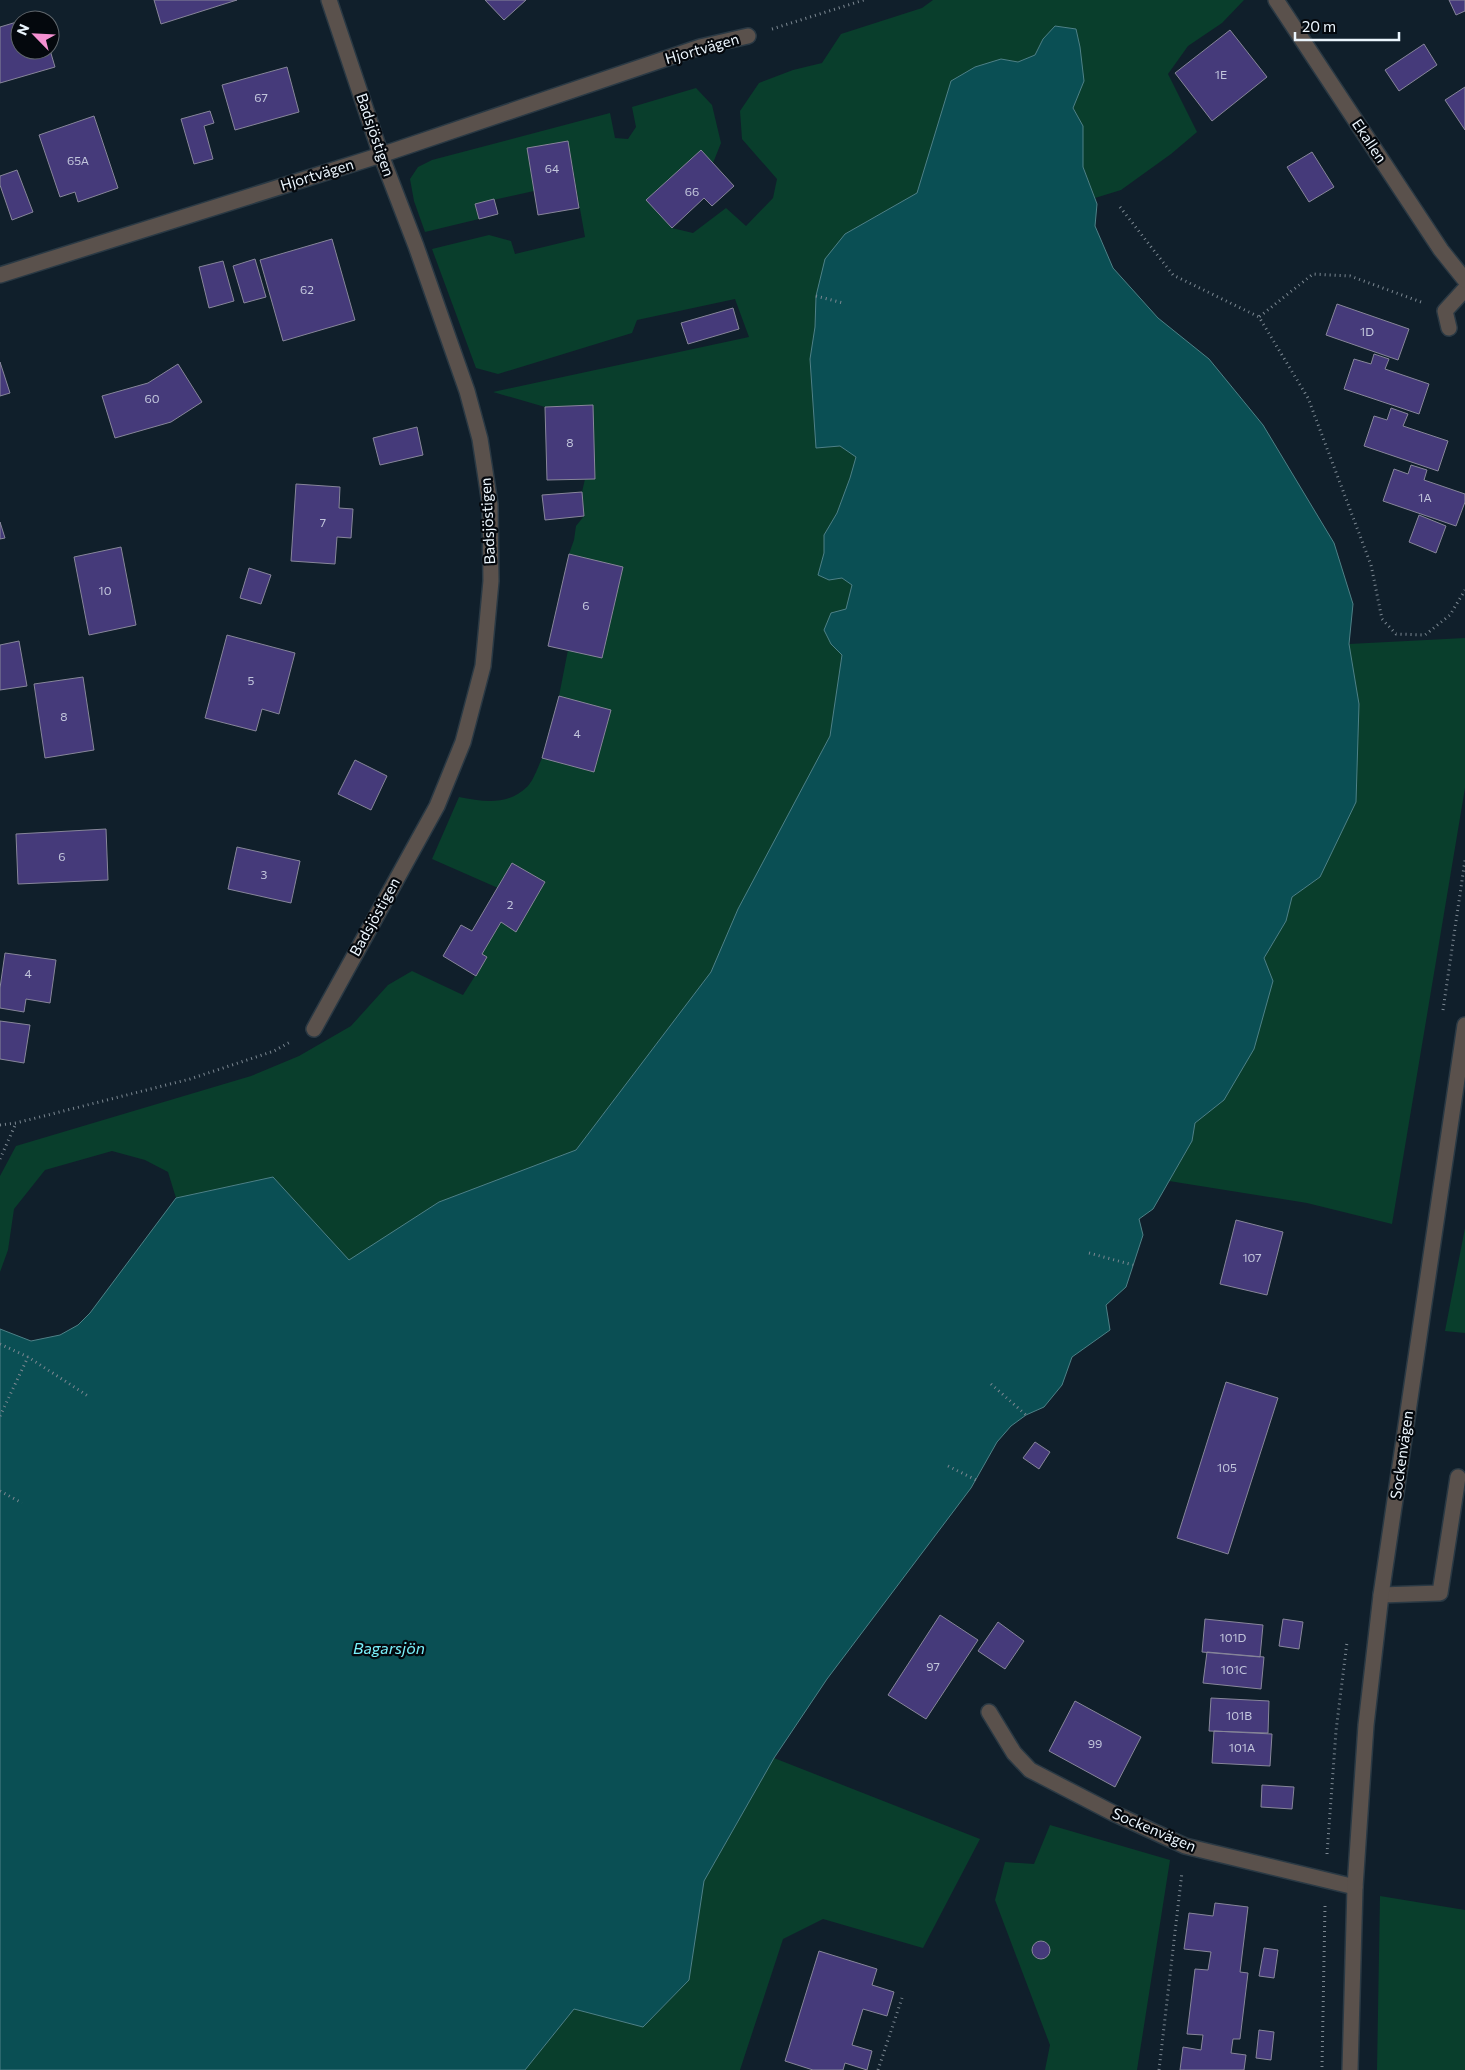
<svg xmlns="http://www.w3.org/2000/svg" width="1465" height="2070" font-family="Commissioner,sans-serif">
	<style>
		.green { fill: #093e2c }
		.water { fill: #0a4f54; stroke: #4e8187 }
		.building { fill: #453a7a; stroke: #87869a }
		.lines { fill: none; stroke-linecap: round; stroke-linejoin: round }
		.service-casing { stroke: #2a3944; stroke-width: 18 }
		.minor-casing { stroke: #2a3944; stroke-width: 18 }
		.tertiary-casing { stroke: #2a3944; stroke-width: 18 }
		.path { stroke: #7c8892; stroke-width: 3; stroke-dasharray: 1 4; stroke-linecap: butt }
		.service { stroke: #5a514c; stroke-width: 15 }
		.minor { stroke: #5a514c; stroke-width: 15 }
		.tertiary { stroke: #5a514c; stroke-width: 15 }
		.labels { text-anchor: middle; stroke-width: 4.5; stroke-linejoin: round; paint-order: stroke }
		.number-label { font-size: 12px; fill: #c2c6dc }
		.street-label { font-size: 15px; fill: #ebf5fd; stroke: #04080d }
		.water-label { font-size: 16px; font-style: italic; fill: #7af0fa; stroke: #04080d }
	</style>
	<rect width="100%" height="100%" fill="#101f2b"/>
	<path class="green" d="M933,0H1244L1222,23L1188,46L1168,74L1197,132L1171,154L1121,190L1095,198L1083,167V126L1073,108L1084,81L1043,39L1035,55L1018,62L1001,59L975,67L951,81L917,193L845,234L816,296L815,327L810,359L816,448L840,446L856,457L850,478L837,513L824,535V553L818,575L829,580L842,578L852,585L846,609L831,644L842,655L830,736L739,909L711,972L576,1150L439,1202L349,1261L273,1177L176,1198L168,1172L145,1160L112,1151L45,1170L14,1209L8,1250L0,1272V1176L16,1146L251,1076L299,1056L351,1026L388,985L412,971L463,995L487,957L482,954L501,922L516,931L545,882L512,863L498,888L432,859L459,797C484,802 508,806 528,786C534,779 538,767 542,758L594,772L611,711L559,696L568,650L602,657L623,567L569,554L574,540L576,526L584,516L582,492L585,479L595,478L593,405L545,407L493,392L749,337L735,299L637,320L632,333L498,374L476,368L432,249L489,235L511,241L515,254L585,237L568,141L527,148L534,191L475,204L479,219L425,232L414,201L410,179L418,167L432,160L610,113L615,138L628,139L636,127L632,107L696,88L712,105L721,143L713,163L701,150L647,200L672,228L693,233L726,208L746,226L773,198L777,179L742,139L740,111L759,83L793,70L822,63L841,34L922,8Z
		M1465,638V788L1392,1224L1307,1203L1169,1181L1192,1141L1195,1123L1224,1100L1273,981L1264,958L1286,921L1292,897L1320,877L1359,704L1349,644Z
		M1465,1228V1333L1445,1331Z
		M774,1758L980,1839L923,1948L823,1919L783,1939L740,2070H525L574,2009L643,2027L689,1980L704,1881Z
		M1050,1825L1170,1860L1137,2070H1045L1050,2045L995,1900L1005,1862L1034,1864Z
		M1380,1896L1465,1910V2070H1377Z"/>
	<path class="water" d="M1055,26L1076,29L1080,47L1084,81L1073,108L1083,126V167L1097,204L1095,226L1113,268L1158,318L1209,359L1263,425L1334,543L1353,604L1349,644L1359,704L1356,802L1320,877L1292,897L1286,921L1264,958L1273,981L1254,1049L1224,1100L1195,1123L1192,1141L1153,1209L1139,1219L1143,1235L1126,1287L1106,1305L1110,1330L1072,1357L1062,1385L1044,1407L1026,1415L1011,1426L997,1442L971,1488L827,1679L774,1758L704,1881L689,1980L643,2027L574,2009L525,2070H0V1329L31,1341L60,1335L78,1325L90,1313L176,1198L273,1177L349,1260L439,1202L576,1150L711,972L738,909L830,736L842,655L831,644L824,630L831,613L846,609L852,585L842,578L829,580L818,575L824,553V535L837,513L850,478L856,457L840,446L816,448L810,359L815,327L816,296L825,259L845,234L917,193L951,81L975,67L1001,59L1018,62L1035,55L1043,39Z"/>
	<path class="building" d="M154,0H237L161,24Z
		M485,0H526L504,20Z
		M1449,0H1465V11L1456,15Z
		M40,15L42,20H24Z
		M20,21V50H50L55,67L0,83V27Z
		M1230,30L1267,77L1212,121L1175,73Z
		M1424,44L1437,65L1399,91L1385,70Z
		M287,67L299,112L235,130L222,85Z
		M1465,87V130L1445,100Z
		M210,111L214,123L204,126L213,159L194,164L181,119Z
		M94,116L118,188L78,202L75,192L60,197L39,135Z
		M568,141L579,208L538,215L527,148Z
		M701,150L734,186L712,206L704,198L672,228L646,200Z
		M1312,152L1334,187L1309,202L1287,167Z
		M17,170L33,212L12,220L0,185V176Z
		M494,199L498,214L479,219L475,204Z
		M332,239L355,320L283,341L260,260Z
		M255,259L266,297L244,303L233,266Z
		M223,261L234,301L209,308L199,267Z
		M1337,304L1409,329L1398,360L1326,335Z
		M733,308L739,329L688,344L681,323Z
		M1374,354L1389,359L1385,369L1429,384L1419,414L1344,389L1354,359L1371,364Z
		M0,362L10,393L0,396Z
		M178,364L202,402L171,422L115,438L102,396L148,383Z
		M593,405L595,479L547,480L545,407Z
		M1391,408L1408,414L1403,426L1448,441L1438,471L1364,446L1374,416L1387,420Z
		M417,427L423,455L380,465L373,438Z
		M1411,465L1427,470L1424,480L1465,494V502L1456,526L1383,501L1394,469L1408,474Z
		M296,484L340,487L339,508L353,509L351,538L337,537L335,564L291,561Z
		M582,492L584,516L545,520L542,495Z
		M1419,515L1446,526L1436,553L1409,542Z
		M0,522L5,538L0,539Z
		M121,547L136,625L89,635L74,557Z
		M569,554L623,567L602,658L548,646Z
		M249,568L271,575L261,604L240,598Z
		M227,635L295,653L279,714L262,709L256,731L205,718Z
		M19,641L27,686L0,690V645Z
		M83,677L94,750L45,758L34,684Z
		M559,696L611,710L594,772L542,758Z
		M355,760L387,776L371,810L338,794Z
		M106,829L108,880L18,884L16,834Z
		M237,847L300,861L291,903L228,889Z
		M512,863L545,882L516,932L501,922L482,954L487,957L476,976L443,956L461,925L472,931Z
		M5,953L56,960L50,1003L26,999L24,1012L0,1008V988Z
		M0,1021L30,1025L24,1063L0,1059Z
		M1236,1220L1283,1232L1267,1295L1220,1284Z
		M1226,1382L1278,1398L1228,1554L1177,1538Z
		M1035,1442L1050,1452L1039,1469L1023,1458Z
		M940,1615L978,1640L926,1719L888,1695Z
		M1205,1619L1263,1625L1260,1657L1202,1652Z
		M1283,1619L1303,1622L1299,1649L1279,1646Z
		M998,1622L1024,1641L1005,1669L978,1651Z
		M1207,1652L1264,1657L1261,1689L1203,1683Z
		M1211,1698L1269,1701L1268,1733L1209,1731Z
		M1075,1701L1141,1737L1115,1787L1049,1751Z
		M1214,1731L1272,1734L1270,1766L1212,1763Z
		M1262,1785L1294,1787L1292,1809L1261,1807Z
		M1215,1903L1248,1907L1240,1972L1248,1973L1240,2039H1233L1231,2053L1246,2055L1244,2070H1180L1183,2047L1201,2050L1203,2035L1187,2034L1195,1969L1208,1970L1211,1952L1184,1949L1189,1913L1213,1916Z
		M1032 1950a9 9 0 1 1 18 0a9 9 0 1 1-18 0Z
		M1264,1948L1278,1950L1274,1978L1259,1976Z
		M819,1951L877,1969L872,1985L894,1992L887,2016L863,2009L852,2045L872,2051L867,2070L845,2063L843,2070H813L785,2061Z
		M1259,2030L1274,2032L1271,2060L1256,2058Z"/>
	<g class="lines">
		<g class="service-casing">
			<path id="service" d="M1449,328L1445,311L1465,289
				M1381,1595L1440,1593L1458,1477"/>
		</g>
		<g class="minor-casing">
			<path id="minor" d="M1276,0L1441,250L1465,280
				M0,275L381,155L700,47L748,36
				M314,1029L437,806L463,742L483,666L491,581L490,504L480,439L467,391L416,246L381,155L329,0
				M989,1712L1014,1753L1030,1770L1113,1813L1185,1846L1355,1887"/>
		</g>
		<g class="tertiary-casing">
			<path id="tertiary" d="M1350,2070L1355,1887L1366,1725L1381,1595L1465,1025"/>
		</g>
		<path class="path" d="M772,29L864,0
			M1120,207L1173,275L1259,317
			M816,296L843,303
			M1421,302L1350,276L1313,274L1259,317L1308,398L1371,565L1382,619L1396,634L1425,635L1450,615L1465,590
			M1443,1010L1465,860
			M0,1125L16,1123L190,1079L274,1051L292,1041
			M0,1159L16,1123
			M1089,1253L1133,1265
			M0,1344L28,1357L88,1396
			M991,1384L1026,1415
			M0,1416L28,1357
			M948,1466L976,1480
			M0,1491L22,1503
			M1327,1854L1336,1731L1347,1642
			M1322,2067L1325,1906
			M878,2070L902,1998
			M1159,2070L1182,1872"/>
		<use href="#service" class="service"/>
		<use href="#minor" class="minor"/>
		<use href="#tertiary" class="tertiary"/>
	</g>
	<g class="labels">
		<g class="number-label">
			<text x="1221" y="79">1E</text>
			<text x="261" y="102">67</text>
			<text x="78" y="165">65A</text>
			<text x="552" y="173">64</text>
			<text x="692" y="196">66</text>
			<text x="307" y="294">62</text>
			<text x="1367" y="336">1D</text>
			<text x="152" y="403">60</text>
			<text x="570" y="447">8</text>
			<text x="1425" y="502">1A</text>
			<text x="323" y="527">7</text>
			<text x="105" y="595">10</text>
			<text x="586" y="610">6</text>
			<text x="251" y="685">5</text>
			<text x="64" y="721">8</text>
			<text x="577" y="738">4</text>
			<text x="62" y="861">6</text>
			<text x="264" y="879">3</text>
			<text x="510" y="909">2</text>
			<text x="28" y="978">4</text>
			<text x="1252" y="1262">107</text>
			<text x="1227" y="1472">105</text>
			<text x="1233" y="1642">101D</text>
			<text x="933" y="1671">97</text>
			<text x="1234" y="1674">101C</text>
			<text x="1239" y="1720">101B</text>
			<text x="1095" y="1748">99</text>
			<text x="1242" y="1752">101A</text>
		</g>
		<g class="street-label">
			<text transform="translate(702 49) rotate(-16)" y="5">Hjortvägen</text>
			<text transform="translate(375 135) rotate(71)" y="5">Badsjöstigen</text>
			<text transform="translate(1369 141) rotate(56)" y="5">Ekallen</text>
			<text transform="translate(317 175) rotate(-17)" y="5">Hjortvägen</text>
			<text transform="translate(488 521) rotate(-93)" y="5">Badsjöstigen</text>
			<text transform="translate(375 917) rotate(-61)" y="5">Badsjöstigen</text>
			<text transform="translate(1402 1455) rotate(-82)" y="5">Sockenvägen</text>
			<text transform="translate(1154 1830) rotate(23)" y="5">Sockenvägen</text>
		</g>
		<g class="water-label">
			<text x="389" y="1654">Bagarsjön</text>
		</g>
	</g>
	<g transform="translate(35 35) rotate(294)"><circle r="24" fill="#04080d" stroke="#60676d"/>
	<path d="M0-4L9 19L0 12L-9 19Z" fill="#f591d2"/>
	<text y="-8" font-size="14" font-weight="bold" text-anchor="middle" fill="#ebf5fd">N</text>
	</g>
	<path d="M1295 32v8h104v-8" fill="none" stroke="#ebf5fd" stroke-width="2.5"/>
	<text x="1302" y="32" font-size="15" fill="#ebf5fd" stroke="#04080d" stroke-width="4" paint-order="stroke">20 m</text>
</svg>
